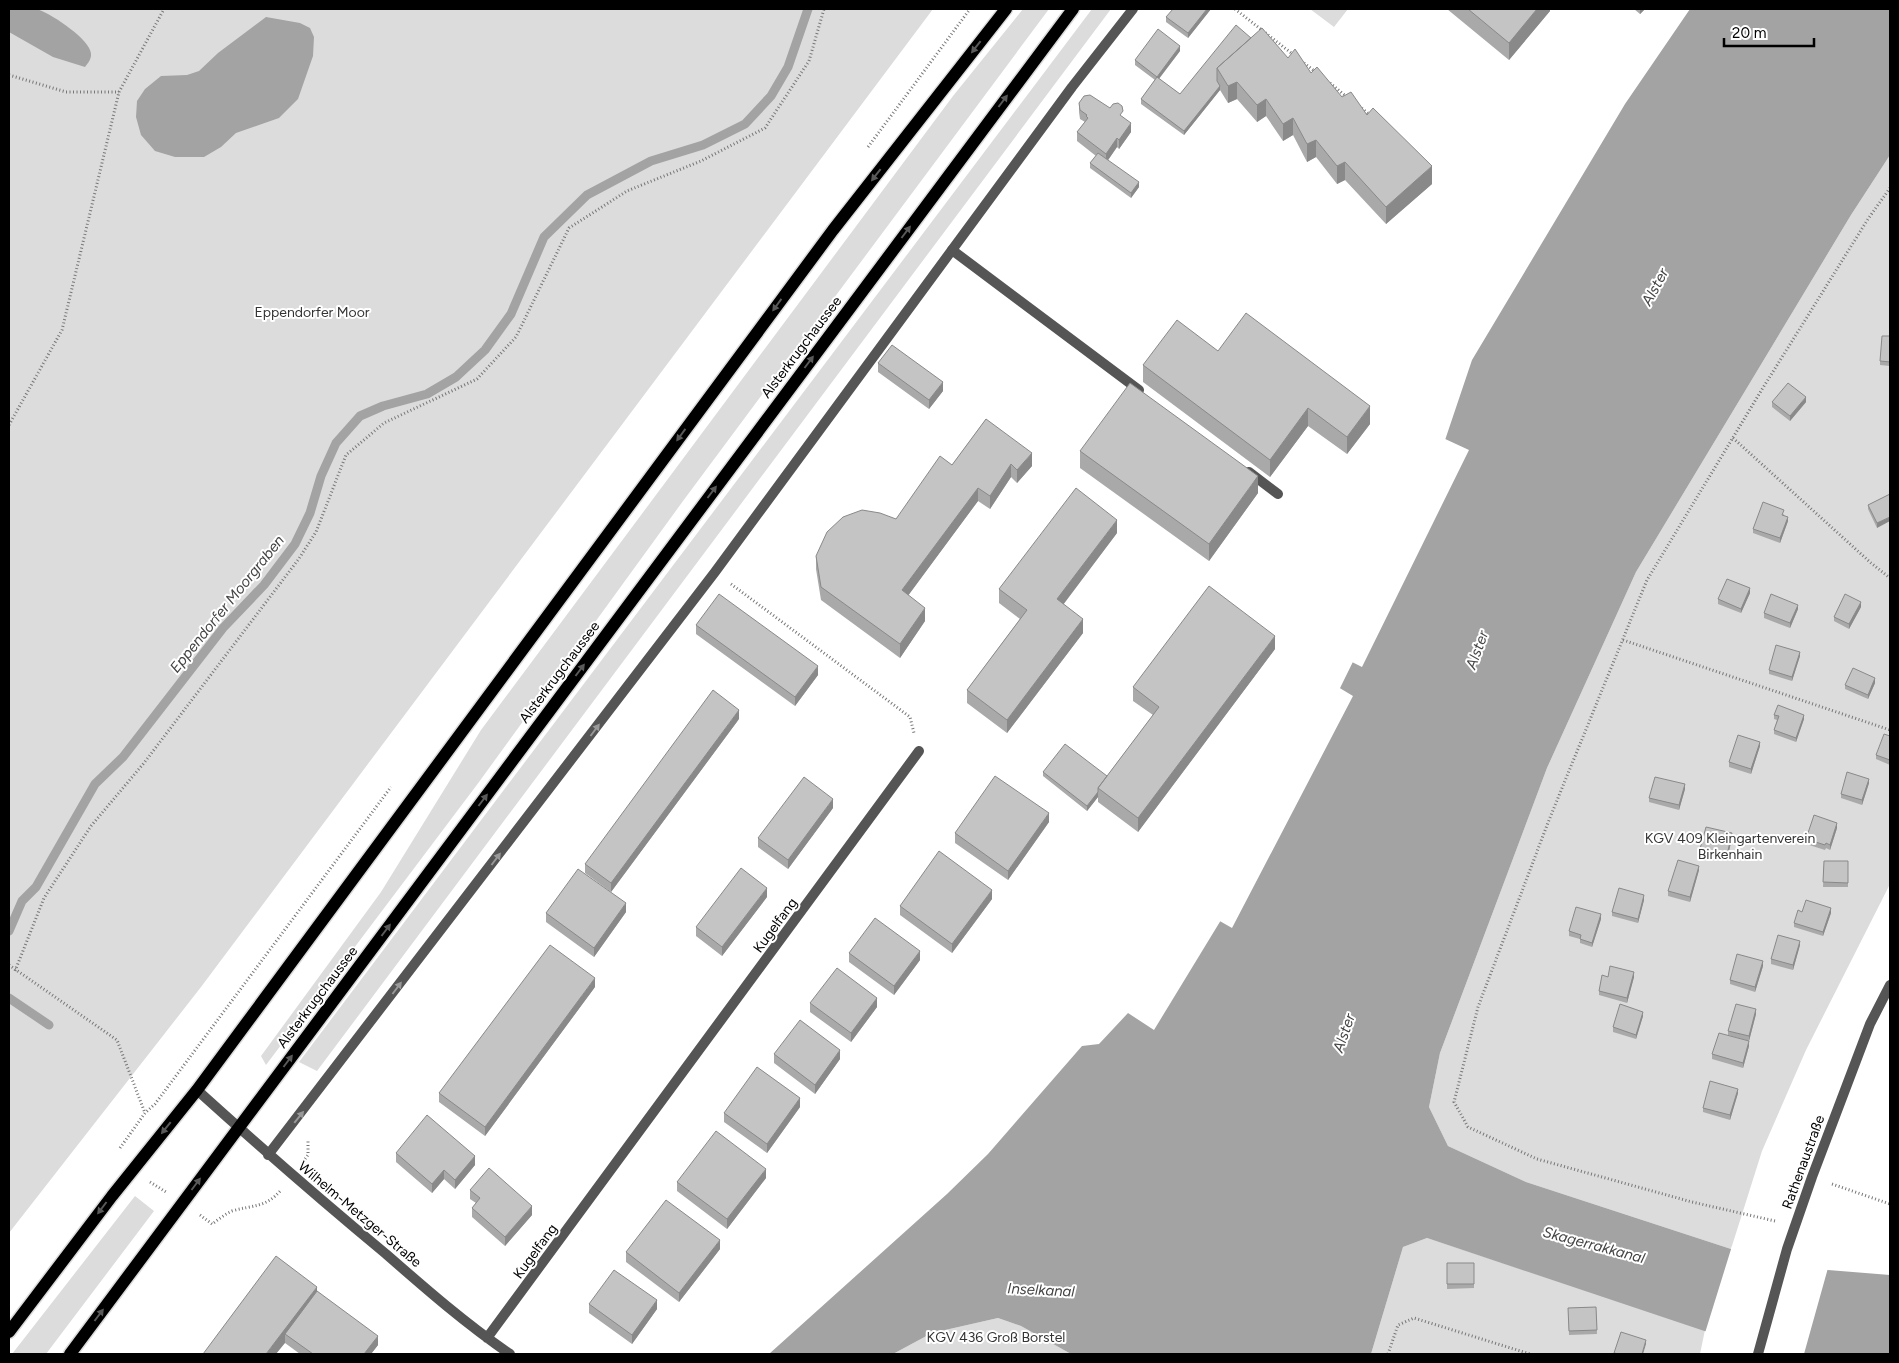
<svg xmlns="http://www.w3.org/2000/svg" width="1899" height="1363" font-family="Figtree,sans-serif">
	<style>
		.green { fill: #dcdcdc }
		.water { fill: #a3a3a3 }
		.pier { fill: #fff }
		.lines { fill: none; stroke-linecap: round; stroke-linejoin: round }
		.stream { stroke: #a3a3a3; stroke-width: 9 }
		.primary-casing { stroke: #dbdbdb; stroke-width: 15 }
		.path { stroke: #777; stroke-width: 3; stroke-dasharray: 1 2.5; stroke-linecap: butt }
		.lane { stroke: #555; stroke-width: 10 }
		.street { stroke: #555; stroke-width: 10 }
		.primary { stroke: #000; stroke-width: 12 }
		.wall { fill: #a9a9a9 }
		.shaded-wall { fill: #898989 }
		.building { fill: #c4c4c4; stroke: #898989 }
		.oneway { fill: #595959 }
		.oneway2 { fill: #999 }
		.labels { text-anchor: middle; stroke-width: 4; stroke-linejoin: round; paint-order: stroke }
		.park-label { font-size: 14px; fill: #333; stroke: #fff }
		.street-label { font-size: 14px; fill: #000; stroke: #fff }
		.water-label { font-size: 15px; font-style: italic; fill: #444; stroke: #fff }
	</style>
	<rect width="100%" height="100%" fill="#fff"/>
	<path class="green" d="M9,9H933L201,987L9,1233Z
		M1023,9H1049L683,501L479,782L266,1065L261,1056L381,892L481,730L953,96Z
		M1092,9H1111L317,1071L299,1062Z
		M1310,9H1348L1334,27Z
		M1890,155V884L1806,1050L1762,1151L1731,1249L1526,1182L1448,1146L1429,1107L1440,1053L1547,768L1636,572L1851,215Z
		M135,1196L154,1211L46,1354H12Z
		M1427,1238L1705,1330L1700,1354H1371L1403,1247Z
		M998,1318L1021,1326L1071,1354H893L932,1333Z"/>
	<path class="water" d="M9,9C17,9 28,7 36,9C49,12 86,37 90,50C93,57 89,62 85,67L53,57L9,32Z
		M1690,9H1890V155L1851,215L1636,572L1547,768L1440,1053L1429,1107L1448,1146L1526,1182L1731,1249L1828,1270L1890,1275V1354H1773L1427,1238L1403,1247L1371,1354H1071L1021,1326L998,1318L932,1333L893,1354H769L947,1194L988,1154L1082,1046L1099,1044L1128,1013L1154,1030L1246,879L1408,550L1472,360L1625,104Z
		M266,17L300,23L310,28L314,37L313,56L298,99L279,118L236,133L221,147L204,157H175L155,151L141,135L136,117L137,101L145,89L161,76L187,75L199,71L218,53Z"/>
	<path class="pier" d="M1443,438L1469,450L1362,667L1350,661L1406,549Z
		M1338,687L1353,696L1232,928L1218,920L1243,878Z
		M1732,1246L1828,1268L1804,1354H1765L1705,1333Z"/>
	<g class="lines">
		<path class="stream" d="M9,931L22,901L36,887L95,784L123,757L223,628L264,585L295,544L310,513L321,476L336,443L360,416L383,406L427,394L456,377L485,350L511,314L544,237L587,195L651,161L703,145L745,124L771,96L788,67L808,9
			M9,998L49,1025"/>
		<g class="primary-casing">
			<path id="primary" d="M9,1332L112,1196L197,1090L833,230L1006,9
				M70,1354L1073,9"/>
		</g>
		<path class="path" d="M1235,9L1295,56
			M1304,63L1317,73
			M9,75L66,92H119
			M1330,83L1348,98
			M1359,106L1370,115
			M868,147L970,9
			M9,425L62,330L119,92L164,9
			M1733,438L1871,563L1890,578
			M731,584L910,717L914,733
			M1623,640L1890,730
			M9,965L117,1040L145,1113
			M15,971L44,898L91,826L144,763L298,560L316,532L346,455L384,423L477,379L516,337L569,228L627,191L701,161L765,128L809,61L824,9
			M120,1148L145,1113L155,1104L391,787
			M305,1159L308,1155V1139
			M150,1182L166,1192
			M1832,1184L1890,1204
			M200,1215L212,1224C218,1220 225,1214 232,1211C252,1205 266,1208 281,1190
			M1775,1221L1692,1202L1537,1159L1468,1127L1454,1102L1478,1007L1549,820L1647,580L1761,391L1868,219L1890,188
			M1388,1354L1398,1325L1414,1318L1530,1354"/>
		<path class="lane" d="M952,250L1139,390
			M1249,472L1278,494"/>
		<path class="street" d="M197,1090C259,1146 322,1201 386,1254C426,1289 466,1324 510,1354
			M268,1155L715,572L1072,87L1133,9
			M487,1338L919,751
			M1758,1354L1787,1249L1812,1177L1870,1024L1890,985"/>
		<use href="#primary" class="primary"/>
	</g>
	<path class="wall" d="M1211,9L1188,38L1166,22V17Z
		M1447,9H1550V11L1509,60Z
		M1634,9H1645L1640,14Z
		M1251,38L1288,58L1311,73L1342,97L1367,115L1432,184L1386,224L1345,180L1337,184L1316,157L1307,162L1293,135L1283,141L1266,116L1257,122L1237,99L1228,103L1220,90L1184,135L1141,104V99L1155,80L1135,65V60L1180,51L1159,79L1180,94Z
		M1079,103L1123,117L1131,132L1119,149L1117,147L1108,160L1139,187L1131,198L1090,168V163L1096,156L1077,141V132L1085,122L1080,119L1079,112Z
		M1890,336V366L1880,365V361Z
		M1218,351L1370,424L1347,454L1308,426L1270,477L1143,382V365Z
		M878,363L943,391L929,409L878,372Z
		M1772,402H1806L1790,421L1772,407Z
		M986,419L1032,466L1017,483L1011,477L990,509L978,501L908,595L925,621L900,658L821,600L816,569V556L896,519L952,465Z
		M1080,451L1258,493L1209,561L1080,468Z
		M1890,494L1877,528L1868,509V505Z
		M1784,514V515L1788,521L1780,543L1753,533V529Z
		M1117,533L1063,604L1083,633L1007,733L967,703V690L1020,619L999,603V589Z
		M1750,593L1741,613L1718,604V599Z
		M1861,607L1849,629L1834,621V617Z
		M1798,609L1790,628L1764,618V613Z
		M696,625L818,675L795,706L696,634Z
		M1275,649L1138,832L1098,802V797L1087,811L1043,776V772L1107,776L1153,715L1133,701V687Z
		M1800,656L1792,681L1769,674V670Z
		M1875,683L1868,699L1845,689V685Z
		M1774,715L1804,719L1796,742L1774,734V730L1777,720L1774,719Z
		M739,719L611,892L585,873V864Z
		M1890,736V765L1876,759V755Z
		M1760,746L1751,774L1729,767V762Z
		M1869,783L1862,805L1841,798V794Z
		M1685,789L1679,810L1649,802V798Z
		M833,808L788,869L758,847V838Z
		M1049,822L1008,880L955,843V833Z
		M1837,828L1830,850L1826,848L1825,850L1806,844V839Z
		M1732,838L1727,860L1700,854V849Z
		M1824,861H1848V887H1823Z
		M1699,870L1690,902L1668,896V891Z
		M767,897L722,956L696,936V927Z
		M992,899L952,953L900,915V906Z
		M1644,900L1638,923L1612,916V912Z
		M626,912L594,957L546,922V913Z
		M1802,912L1831,913L1823,936L1794,927V923Z
		M1601,919L1592,947L1580,943V939L1569,936V931Z
		M1800,945L1793,970L1771,964V959Z
		M849,953L920,960L894,995L849,962Z
		M1763,966L1755,992L1730,984V980Z
		M1608,977H1634L1627,1003L1599,995V991Z
		M595,987L485,1136L439,1102V1093Z
		M810,1003L877,1007L851,1042L810,1012Z
		M1756,1014L1749,1041L1728,1035V1031Z
		M1643,1016L1636,1039L1613,1032V1027Z
		M1749,1046L1743,1068L1712,1059V1054Z
		M774,1054L840,1059L815,1094L774,1063Z
		M1738,1093L1730,1120L1703,1112V1108Z
		M800,1107L767,1153L724,1122V1113Z
		M396,1153L475,1165L455,1189L444,1179L432,1193L396,1162Z
		M766,1178L727,1229L677,1191V1182Z
		M470,1190L532,1215L505,1246L472,1217V1208L476,1203L470,1199Z
		M720,1249L679,1302L626,1262V1252Z
		M1447,1263H1474V1288L1447,1289Z
		M317,1291L378,1345L371,1354H300L285,1343L203,1354Z
		M589,1304L657,1309L632,1344L589,1313Z
		M1596,1307L1597,1334L1569,1335L1568,1308Z"/>
	<path class="shaded-wall" d="M1207,9H1211L1188,38V33Z
		M1537,9H1550V11L1509,60V43Z
		M1640,9H1645L1640,14Z
		M1180,46V51L1157,81V77Z
		M1237,82V99L1228,103V86Z
		M1220,86V90L1184,135V131Z
		M1266,99V116L1257,122V105Z
		M1293,118V135L1283,141V124Z
		M1131,123V132L1119,149V140Z
		M1117,138V147L1106,163V154Z
		M1316,140V157L1307,162V144Z
		M1345,162V180L1337,184V166Z
		M1432,166V184L1386,224V207Z
		M1139,182V187L1131,198V193Z
		M943,382V391L929,409V400Z
		M1806,397V402L1790,421V416Z
		M1370,406V424L1347,454V437Z
		M1308,408V426L1270,477V460Z
		M1032,453V466L1017,483V470Z
		M1011,464V477L990,509V496Z
		M1258,476V493L1209,561V544Z
		M978,488V501L902,604V590Z
		M1788,517V521L1780,543V538Z
		M1890,517V521L1877,528V523Z
		M1117,520V533L1057,613V599Z
		M1750,588V593L1741,613V609Z
		M1861,602V607L1849,629V624Z
		M1798,605V609L1790,628V623Z
		M925,608V621L900,658V644Z
		M1083,619V633L1007,733V720Z
		M1275,636V649L1138,832V818Z
		M1800,652V656L1792,681V677Z
		M818,666V675L795,706V697Z
		M1875,678V683L1868,699V695Z
		M739,710V719L611,892V883Z
		M1804,715V719L1796,742V738Z
		M1760,742V746L1751,774V769Z
		M1869,779V783L1862,805V800Z
		M1685,784V789L1679,810V805Z
		M1098,792V797L1087,811V806Z
		M833,799V808L788,869V860Z
		M1049,813V822L1008,880V871Z
		M1837,823V828L1830,850V845Z
		M1732,833V838L1727,860V855Z
		M1699,866V870L1690,902V897Z
		M767,888V897L722,956V947Z
		M992,890V899L952,953V944Z
		M1644,895V900L1638,923V919Z
		M626,903V912L594,957V948Z
		M1831,908V913L1823,936V932Z
		M1601,914V919L1592,947V943Z
		M1800,941V945L1793,970V965Z
		M920,951V960L894,995V986Z
		M1763,961V966L1755,992V987Z
		M1634,972V977L1627,1003V998Z
		M595,978V987L485,1136V1127Z
		M877,998V1007L851,1042V1033Z
		M1756,1009V1014L1749,1041V1036Z
		M1643,1012V1016L1636,1039V1035Z
		M1749,1041V1046L1743,1068V1063Z
		M840,1050V1059L815,1094V1085Z
		M1738,1089V1093L1730,1120V1115Z
		M800,1098V1107L767,1153V1144Z
		M475,1156V1165L455,1189V1180Z
		M766,1169V1178L727,1229V1219Z
		M444,1170V1179L432,1193V1184Z
		M532,1206V1215L505,1246V1237Z
		M720,1240V1249L679,1302V1293Z
		M317,1287V1300L285,1334V1343L276,1354H266Z
		M657,1300V1309L632,1344V1335Z
		M378,1336V1345L371,1354H364Z
		M1646,1340V1344L1643,1354H1642Z"/>
	<path class="building" d="M1173,9H1207L1188,33L1166,17Z
		M1468,9H1537L1509,43Z
		M1236,25L1251,38L1217,68V81L1220,86L1184,131L1141,99L1157,77L1180,94Z
		M1262,28L1288,58L1295,49L1311,73L1317,67L1342,97L1351,92L1367,115L1373,108L1432,166L1386,207L1345,162L1337,166L1316,140L1307,144L1293,118L1283,124L1266,99L1257,105L1237,82L1228,86L1217,68Z
		M1158,29L1180,46L1157,77L1135,60Z
		M1090,95L1110,108L1113,104L1118,103L1122,106L1123,111L1120,115L1131,123L1119,140L1117,138L1106,154L1077,132L1088,118L1086,116L1087,115L1080,110L1079,103L1084,96Z
		M1098,153L1139,182L1131,193L1090,163Z
		M1246,313L1370,406L1347,437L1308,408L1270,460L1143,365L1177,320L1218,351Z
		M1882,336H1890V362L1880,361Z
		M892,345L943,382L929,400L878,363Z
		M1130,383L1258,476L1209,544L1080,451Z
		M1788,383L1806,397L1790,416L1772,402Z
		M986,419L1032,453L1017,470L1011,464L990,496L978,488L902,590L925,608L900,644L821,587L816,556L827,532L843,517L862,510L880,513L896,519L940,456L952,465Z
		M1076,488L1117,520L1057,599L1083,619L1007,720L967,690L1027,610L999,589Z
		M1890,494V517L1877,523L1868,505Z
		M1763,502L1784,510L1782,515L1788,517L1780,538L1753,529Z
		M1727,579L1750,588L1741,609L1718,599Z
		M1209,586L1275,636L1138,818L1098,788L1159,707L1133,687Z
		M719,594L818,666L795,697L696,625Z
		M1771,594L1798,605L1790,623L1764,613Z
		M1845,594L1861,602L1849,624L1834,617Z
		M1776,645L1800,652L1792,677L1769,670Z
		M1853,668L1875,678L1868,695L1845,685Z
		M713,690L739,710L611,883L585,864Z
		M1778,705L1804,715L1796,738L1774,730L1779,716L1774,715Z
		M1884,734L1890,736V760L1876,755Z
		M1738,735L1760,742L1751,769L1729,762Z
		M1065,744L1107,776L1098,788V792L1087,806L1043,772Z
		M1847,772L1869,779L1862,800L1841,794Z
		M995,776L1049,813L1008,871L955,833Z
		M804,777L833,799L788,860L758,838Z
		M1655,777L1685,784L1679,805L1649,798Z
		M1814,815L1837,823L1830,845L1826,843L1825,845L1806,839Z
		M1706,827L1732,833L1727,855L1700,849Z
		M939,851L992,890L952,944L900,906Z
		M1678,860L1699,866L1690,897L1668,891Z
		M1824,861H1848V883L1823,882Z
		M741,868L767,888L722,947L696,927Z
		M578,869L626,903L594,948L546,913Z
		M1619,888L1644,895L1638,919L1612,912Z
		M1806,900L1831,908L1823,932L1794,923L1798,910L1802,912Z
		M1576,907L1601,914L1592,943L1580,939L1581,935L1569,931Z
		M875,918L920,951L894,986L849,953Z
		M1778,935L1800,941L1793,965L1771,959Z
		M550,945L595,978L485,1127L439,1093Z
		M1737,954L1763,961L1755,987L1730,980Z
		M1610,966L1634,972L1627,998L1599,991L1602,975L1608,977Z
		M837,968L877,998L851,1033L810,1003Z
		M1620,1004L1643,1012L1636,1035L1613,1027Z
		M1736,1004L1756,1009L1749,1036L1728,1031Z
		M800,1020L840,1050L815,1085L774,1054Z
		M1719,1033L1749,1041L1743,1063L1712,1054Z
		M757,1067L800,1098L767,1144L724,1113Z
		M1710,1081L1738,1089L1730,1115L1703,1108Z
		M427,1115L475,1156L455,1180L444,1170L432,1184L396,1153Z
		M716,1131L766,1169L727,1219L677,1182Z
		M489,1168L532,1206L505,1237L472,1208L480,1198L470,1190Z
		M666,1200L720,1240L679,1293L626,1252Z
		M276,1256L317,1287L266,1354H203Z
		M1447,1263H1474V1284H1447Z
		M614,1270L657,1300L632,1335L589,1304Z
		M317,1291L378,1336L364,1354H313L285,1334Z
		M1596,1307L1597,1330L1569,1331L1568,1308Z
		M1621,1332L1646,1340L1642,1354H1619L1614,1353Z"/>
	<defs><path id="oneway-solid" d="M-6-.8H1V-3.2L6.5 0L1 3.2V.8H-6Z" transform="scale(1.25)"/></defs>
	<g class="oneway">
		<use href="#oneway-solid" transform="translate(976 47) rotate(128)"/>
		<use href="#oneway-solid" transform="translate(1003 101) rotate(-53)"/>
		<use href="#oneway-solid" transform="translate(876 175) rotate(128)"/>
		<use href="#oneway-solid" transform="translate(906 232) rotate(-53)"/>
		<use href="#oneway-solid" transform="translate(777 305) rotate(126)"/>
		<use href="#oneway-solid" transform="translate(809 362) rotate(-53)"/>
		<use href="#oneway-solid" transform="translate(681 435) rotate(126)"/>
		<use href="#oneway-solid" transform="translate(712 492) rotate(-53)"/>
		<use href="#oneway-solid" transform="translate(580 670) rotate(-53)"/>
		<use href="#oneway-solid" transform="translate(483 800) rotate(-53)"/>
		<use href="#oneway-solid" transform="translate(386 930) rotate(-53)"/>
		<use href="#oneway-solid" transform="translate(288 1061) rotate(-53)"/>
		<use href="#oneway-solid" transform="translate(166 1128) rotate(129)"/>
		<use href="#oneway-solid" transform="translate(196 1184) rotate(-53)"/>
		<use href="#oneway-solid" transform="translate(102 1208) rotate(127)"/>
		<use href="#oneway-solid" transform="translate(99 1315) rotate(-53)"/>
	</g>
	<g class="oneway2">
		<use href="#oneway-solid" transform="translate(595 730) rotate(-53)"/>
		<use href="#oneway-solid" transform="translate(496 859) rotate(-53)"/>
		<use href="#oneway-solid" transform="translate(397 988) rotate(-53)"/>
		<use href="#oneway-solid" transform="translate(299 1117) rotate(-51)"/>
	</g>
	<g class="labels">
		<g class="park-label">
			<text x="312" y="317">Eppendorfer Moor</text>
			<text x="1730" y="843">KGV 409 Kleingartenverein<tspan x="1730" dy="16">Birkenhain</tspan></text>
			<text x="996" y="1342">KGV 436 Groß Borstel</text>
		</g>
		<g class="street-label">
			<text transform="translate(801 347) rotate(-53)" y="5">Alsterkrugchaussee</text>
			<text transform="translate(559 672) rotate(-53)" y="5">Alsterkrugchaussee</text>
			<text transform="translate(775 925) rotate(-54)" y="5">Kugelfang</text>
			<text transform="translate(317 997) rotate(-53)" y="5">Alsterkrugchaussee</text>
			<text transform="translate(1803 1162) rotate(-70)" y="5">Rathenaustraße</text>
			<text transform="translate(360 1214) rotate(40)" y="5">Wilhelm-Metzger-Straße</text>
			<text transform="translate(535 1251) rotate(-54)" y="5">Kugelfang</text>
		</g>
		<g class="water-label">
			<text transform="translate(1655 287) rotate(-62)" y="5">Alster</text>
			<text transform="translate(227 604) rotate(-51)" y="5">Eppendorfer Moorgraben</text>
			<text transform="translate(1477 650) rotate(-70)" y="5">Alster</text>
			<text transform="translate(1344 1033) rotate(-71)" y="5">Alster</text>
			<text transform="translate(1594 1245) rotate(15)" y="5">Skagerrakkanal</text>
			<text transform="translate(1041 1290) rotate(3)" y="5">Inselkanal</text>
		</g>
	</g>
	<rect width="1899" height="1363" fill="none" stroke="#000000" stroke-width="20"/>
	<path d="M1724 38v8h90v-8" fill="none" stroke="#000000" stroke-width="2.5"/>
	<text x="1732" y="38" font-size="15" fill="#000000" stroke="#ffffff" stroke-width="4" paint-order="stroke">20 m</text>
</svg>
